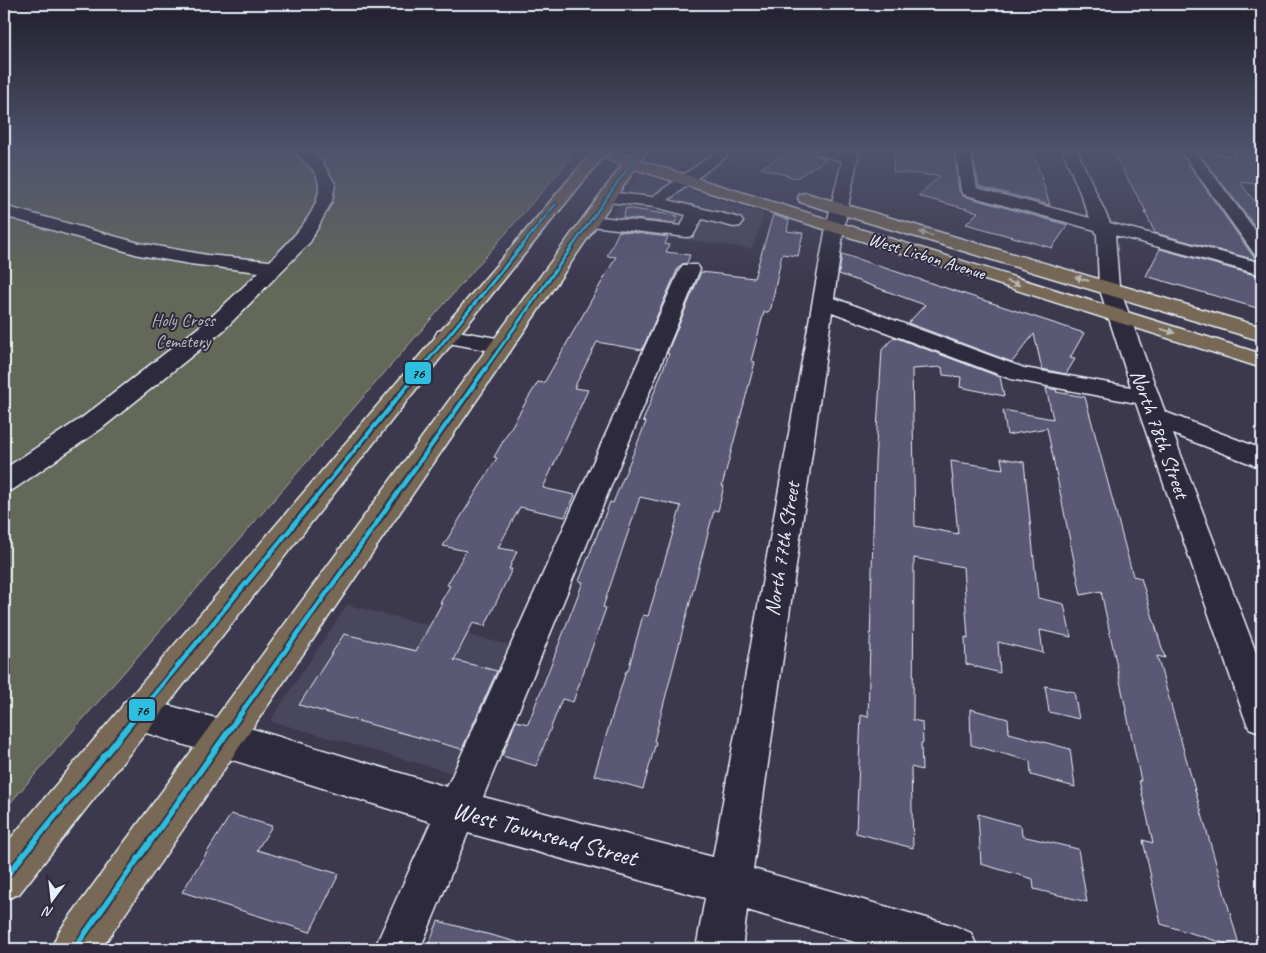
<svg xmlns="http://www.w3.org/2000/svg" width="1266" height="953" font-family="Caveat,sans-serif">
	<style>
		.built { fill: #48465d }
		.green { fill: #636759; stroke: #a6aca8 }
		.building { fill: #5a5875; stroke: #e8f1f8 }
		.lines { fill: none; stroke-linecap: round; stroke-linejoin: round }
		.minor-casing { stroke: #e8f1f8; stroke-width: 3 }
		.major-casing { stroke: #e8f1f8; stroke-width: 3 }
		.minor { fill: #2f2a3d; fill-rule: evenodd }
		.major { fill: #776954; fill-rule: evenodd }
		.bus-1-far4-casing { stroke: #2f2a3d; stroke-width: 5 }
		.bus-1-far3-casing { stroke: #2f2a3d; stroke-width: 6 }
		.bus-1-far2-casing { stroke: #2f2a3d; stroke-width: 8 }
		.bus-1-far1-casing { stroke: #2f2a3d; stroke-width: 8 }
		.bus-1-casing { stroke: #2f2a3d; stroke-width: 9 }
		.bus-1-far4 { stroke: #2dbfdf; stroke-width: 2.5 }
		.bus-1-far3 { stroke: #2dbfdf; stroke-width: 3 }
		.bus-1-far2 { stroke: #2dbfdf; stroke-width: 4 }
		.bus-1-far1 { stroke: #2dbfdf; stroke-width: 4.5 }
		.bus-1 { stroke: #2dbfdf; stroke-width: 5.5 }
		.oneway { fill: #bbbbb6 }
		.labels { text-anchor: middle; stroke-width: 4; stroke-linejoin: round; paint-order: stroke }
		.far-street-label { font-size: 18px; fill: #e8f1f8; stroke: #2f2a3d }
		.far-park-label { font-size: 18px; fill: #b3bab8; stroke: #2f2a3d }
		.street-label { font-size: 21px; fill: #e8f1f8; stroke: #2f2a3d }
		.near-street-label { font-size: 25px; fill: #e8f1f8; stroke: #2f2a3d }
		.line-badge { stroke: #2f2a3d; stroke-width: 2 }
		.pale-badge-label { font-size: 14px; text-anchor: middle; font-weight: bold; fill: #111 }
	</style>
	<rect width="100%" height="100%" fill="#3c384e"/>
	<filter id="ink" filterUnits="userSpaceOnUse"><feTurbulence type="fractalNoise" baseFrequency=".02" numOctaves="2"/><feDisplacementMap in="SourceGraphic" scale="10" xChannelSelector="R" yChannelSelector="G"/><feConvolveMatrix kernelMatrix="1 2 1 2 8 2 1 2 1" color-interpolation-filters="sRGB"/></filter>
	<g filter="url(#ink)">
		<path class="built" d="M669,151H748L722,167Z
			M639,174L764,214L752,249L604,228Z
			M347,605L522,648L466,777L270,721Z"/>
		<path class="green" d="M4,151H558L573,156L4,810Z"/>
		<path class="building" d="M789,151H814L817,156L827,159L796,178L761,168Z
			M894,151H954L959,191L963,196L1068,225L1052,248L966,224L978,212L918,196L940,176L893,172Z
			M972,151H1033L1050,205L979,186Z
			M1112,151H1179L1253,256L1260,261L1155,233L1145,212L1147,213Z
			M1232,151H1262V190L1257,184L1240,182L1262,212V231L1258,230L1199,153L1236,156Z
			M626,208L678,216L675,223L623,218Z
			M773,215L789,220L787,231L803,233L798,256L782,254L771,308L768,312H764L751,361L755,362L722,486H724L718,511L714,510L654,741L656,742L643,789L594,775L626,671H628L643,615L648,616L681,506L640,497L603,607L606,608L573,702L562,699L536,766L502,756L516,721L528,724L583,582L579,581L610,502L613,503L646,422L643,421L669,354L667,353L701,272L754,278Z
			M619,231L668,237L665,244L669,245L666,252L690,255L687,263L682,264L678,268L642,350L597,342L574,388L588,390L543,488L575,495L565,517L520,507L498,548L517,551L509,569H512L485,626L473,623L454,660L497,671L462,749L299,705L344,634L416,651L442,603H440L450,586L447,585L466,551L443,546L497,458L494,457L524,405L538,382L544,383L616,257L607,256Z
			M1160,249L1262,277V293L1257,308L1146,276Z
			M842,254L1084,333L1070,358L1075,359L1066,374L1042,369L1034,334L1012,362L908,323L925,305L839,274Z
			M894,337L1000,377L1004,396L960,387L961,377L943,375L942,367L912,369L915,526L958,534L951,461L1003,469L1001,458L1024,462L1038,598L1064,604L1071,637L1040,630L1043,653L998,642L1000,673L966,664L965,637L968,638L963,567L914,558L913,720L922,722L923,743H921L922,770L911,767L913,848L856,833L861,715L868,717L875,461L882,350Z
			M1046,388L1057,390L1056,392L1085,397L1133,576L1141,578L1165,658L1157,656L1240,948L1161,924L1143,840L1153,843L1139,780L1141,781L1101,591L1081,595L1047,428L1007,435L1003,410L1053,419Z
			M1045,686L1074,692L1079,719L1049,712Z
			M970,709L1008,719L1009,733L1070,749L1075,787L1031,775L1030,761L971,745Z
			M231,814L272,826L257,850L339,874L310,932L182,892Z
			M978,814L1021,826L1022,836L1078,849L1087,902L1034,889L1033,879L981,864Z
			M438,921L517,942L516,949H427Z"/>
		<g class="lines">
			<g class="minor-casing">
				<path id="minor" d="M295,151H311L320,158L335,184L332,201L310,242L224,330L101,429L14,489L4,492V469L83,417L208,320L259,272L190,264L139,255L4,216V206L139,243L207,255L270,261C287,244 321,211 319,185C318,169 302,162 295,151Z
					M713,151H727L728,155L668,200L740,218L743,222L740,226L734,227L702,219L693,236L687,237L591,226L585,225L582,221L585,217L591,216L681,226L686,215L655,207L608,202L602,201L600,197L602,193L608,192L652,197L713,154Z
					M816,151H859L844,227L834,298L1024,368L1131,387L1099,287L1097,235L1095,230L963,194L961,191L956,151H970L977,188L1090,218L1063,151H1077L1110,223L1262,263V275L1115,235L1119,287L1165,412L1262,449V468L1173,434L1262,668V733L1249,728L1244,716L1136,403L1011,379L832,312L753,869L955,926L971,933L978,949H878L747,910L742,949H696L705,898L468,833L420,949H374L431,822L124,726L119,714L124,702L137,697L223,720L447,787L680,269L683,265H697L700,269L483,797L713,857L826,227L842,161L818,154Z
					M1181,151H1195L1262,239V257L1255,255Z
					M446,329L502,339L510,341L513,346L510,351L502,353L438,341L435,336L438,331Z"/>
			</g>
			<g class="major-casing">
				<path id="major" d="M593,151H608L454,341L19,894L4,900V846Z
					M633,151H647L641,161L1262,354V368L635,169L101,949H51L58,933L622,165L610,161L607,158L610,155L615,153L628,157Z
					M806,193L1262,327V341L800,202L798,198L800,194Z"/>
			</g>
			<use href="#minor" class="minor"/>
			<use href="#major" class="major"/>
			<g class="bus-1-far4-casing">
				<path id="bus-1-far4" d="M520,248L556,204
					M571,248L640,151"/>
			</g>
			<g class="bus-1-far3-casing">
				<path id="bus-1-far3" d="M421,369L521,247
					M485,369L572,247"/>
			</g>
			<g class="bus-1-far2-casing">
				<path id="bus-1-far2" d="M296,522L422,368
					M377,522L486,368"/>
			</g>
			<g class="bus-1-far1-casing">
				<path id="bus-1-far1" d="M139,713L297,521
					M241,713L378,521"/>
			</g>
			<g class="bus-1-casing">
				<path id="bus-1" d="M4,879L140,712
					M74,949L242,712"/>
			</g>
			<use href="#bus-1-far4" class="bus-1-far4"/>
			<use href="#bus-1-far3" class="bus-1-far3"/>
			<use href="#bus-1-far2" class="bus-1-far2"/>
			<use href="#bus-1-far1" class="bus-1-far1"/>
			<use href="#bus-1" class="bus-1"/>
		</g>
		<defs><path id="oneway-solid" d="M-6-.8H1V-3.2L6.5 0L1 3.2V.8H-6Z" transform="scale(1.25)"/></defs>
		<g class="oneway">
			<use href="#oneway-solid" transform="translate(926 234) rotate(-164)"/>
			<use href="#oneway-solid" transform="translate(1082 279) rotate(-164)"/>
			<use href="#oneway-solid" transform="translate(1013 283) rotate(17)"/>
			<use href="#oneway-solid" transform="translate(1168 331) rotate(17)"/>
		</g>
	</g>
	<linearGradient id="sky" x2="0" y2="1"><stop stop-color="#211f2b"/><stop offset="0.53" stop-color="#50536e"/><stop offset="1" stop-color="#50536e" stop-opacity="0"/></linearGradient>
	<rect width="1266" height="284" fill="url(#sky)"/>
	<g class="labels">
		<g class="far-street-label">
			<text transform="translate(927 256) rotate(17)" y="6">West Lisbon Avenue</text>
		</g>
		<g class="far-park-label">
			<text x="183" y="326">Holy Cross<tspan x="183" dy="21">Cemetery</tspan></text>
		</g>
		<g class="street-label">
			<text transform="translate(1160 434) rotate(70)" y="7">North 78th Street</text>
			<text transform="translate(782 549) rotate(-81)" y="7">North 77th Street</text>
		</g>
		<g class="near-street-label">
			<text transform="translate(545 833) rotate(15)" y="9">West Townsend Street</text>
		</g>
	</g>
	<g class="line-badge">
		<rect x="404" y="361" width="28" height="24" rx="5" fill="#2dbfdf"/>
		<rect x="128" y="698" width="28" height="24" rx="5" fill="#2dbfdf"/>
	</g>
	<g class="pale-badge-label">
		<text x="418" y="378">76</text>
		<text x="142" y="715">76</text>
	</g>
	<rect width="1266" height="953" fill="none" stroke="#2f2a3d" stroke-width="20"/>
	<rect x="10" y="10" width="1246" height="933" fill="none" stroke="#e8f1f8" stroke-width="2" filter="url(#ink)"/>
	<g transform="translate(52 900) rotate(195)" stroke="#2f2a3d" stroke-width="4" paint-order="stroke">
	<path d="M0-4L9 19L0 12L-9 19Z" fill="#e8f1f8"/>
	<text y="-8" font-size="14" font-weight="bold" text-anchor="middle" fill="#e8f1f8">N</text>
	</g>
</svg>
